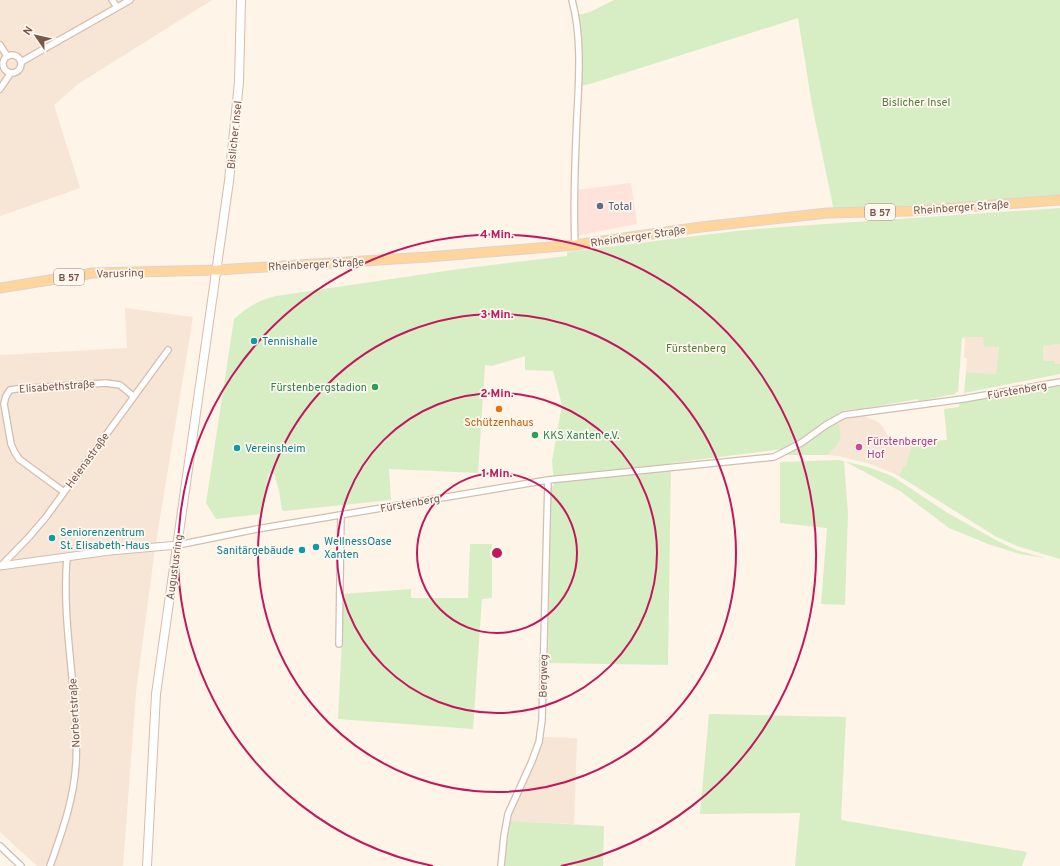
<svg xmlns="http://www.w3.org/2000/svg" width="1060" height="866" font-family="Overpass,sans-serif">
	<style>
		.residential { fill: #f7e5d5 }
		.commercial { fill: #ffe3db }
		.green { fill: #d7eec4 }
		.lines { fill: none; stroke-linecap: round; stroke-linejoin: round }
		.minor-casing { stroke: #d4bdae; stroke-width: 8 }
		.tertiary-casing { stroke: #d4bdae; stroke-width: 9 }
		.secondary-casing { stroke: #d8bcab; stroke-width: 10 }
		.primary-casing { stroke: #ddd3d0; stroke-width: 11 }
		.minor { stroke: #fff; stroke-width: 5.5 }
		.tertiary { stroke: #fff; stroke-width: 7 }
		.secondary { stroke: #fff; stroke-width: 8 }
		.primary { stroke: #ffd59e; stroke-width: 9 }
		.ring { fill: none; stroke: #c2185b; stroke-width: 2 }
		.service-dot { fill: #5c6f8a; stroke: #fff8f0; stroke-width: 1.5 }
		.culture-dot { fill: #0f9aa8; stroke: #fff8f0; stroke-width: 1.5 }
		.leisure-dot { fill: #2e9e5b; stroke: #fff8f0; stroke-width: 1.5 }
		.food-dot { fill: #e8710a; stroke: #fff8f0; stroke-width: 1.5 }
		.hotel-dot { fill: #d1479c; stroke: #fff8f0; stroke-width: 1.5 }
		.labels { text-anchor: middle; stroke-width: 3.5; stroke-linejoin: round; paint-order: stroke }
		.shield { fill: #fff8f0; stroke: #a3877b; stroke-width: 1 }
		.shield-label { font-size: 10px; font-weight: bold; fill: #7b5749 }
		.park-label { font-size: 11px; fill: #537b3c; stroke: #fff8f0 }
		.street-label { font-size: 11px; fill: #7b5749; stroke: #fff8f0 }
		.service-label { font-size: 11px; fill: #4e5e75; stroke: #fff8f0; text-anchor: start }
		.culture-label { font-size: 11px; fill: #0d838f; stroke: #fff8f0; text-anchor: start }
		.leisure-label { font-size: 11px; fill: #27864d; stroke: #fff8f0; text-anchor: end }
		.food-label { font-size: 11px; fill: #c56008; stroke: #fff8f0 }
		.hotel-label { font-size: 11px; fill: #b23c85; stroke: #fff8f0; text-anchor: start }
		.centre { fill: #c2185b; stroke: #fff8f0; stroke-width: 2 }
		.ring-label { font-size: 12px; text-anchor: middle; font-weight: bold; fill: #c2185b; stroke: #fff8f0; stroke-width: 3.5; stroke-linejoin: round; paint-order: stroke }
	</style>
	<rect width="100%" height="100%" fill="#fef4e7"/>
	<path class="residential" d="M0,0H212L78,84L54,105L80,188L0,216Z
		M125,308L193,317L155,548L136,692L123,866H37L0,832V355L127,348Z
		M961,314L999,347L996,374L966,372L967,359L964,357L965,339L962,338Z
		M1060,344V364H1055V361H1044L1043,346Z
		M864,416L878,422L883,427L888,436L913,442L905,467H903L899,476L893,473L870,464L839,456L828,455L837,445L836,422L845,417Z
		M542,737L577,738L574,824L510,821L517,798L535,762Z"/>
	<path class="commercial" d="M631,183L637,224L576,236V190Z"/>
	<path class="green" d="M614,0H1060V195L834,211L812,105L798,18L590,84L580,86L577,15L590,12Z
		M1060,208V344L1043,346L1044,361H1055V364H1060V374L964,393L966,372L996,374L999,347L984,346L983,337H962L958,392H956L955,394L919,401L918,399L862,409L845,410L815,429H816L798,442L783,449L671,463L668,665L548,663L550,489L554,485L552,461L562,405L553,371L525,370V356L492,366L485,365L478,473L389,469L391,500L285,511L282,510L279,491L274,473L268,474L267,492L262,514L216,519L206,503L234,319C249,306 257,301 276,296L459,269L567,256V252L736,231L782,227Z
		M1060,384V559L1017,546L995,536L899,476L903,467H905L913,442L947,440L944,409L959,407L960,401Z
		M836,422L839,424C843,440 839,443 828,455H784V453C804,445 818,433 836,422Z
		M839,460L868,467L892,476L946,512L994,539L1016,550L1045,558L1020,554L988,544L949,528L900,491L844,461L848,513L845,605L821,604L827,528L780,523V462Z
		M470,544H492V598L482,599L473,729L338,719L342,639V594L411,589V598H468Z
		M709,714L846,717L841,820L1027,852L1022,866H795L800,813L700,814Z
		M510,821L604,826L603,866H504Z"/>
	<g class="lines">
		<g class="minor-casing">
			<path id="minor" d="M112,0L117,7
				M572,0C582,37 579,78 577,116C575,159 573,202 575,245
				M0,45L7,56
				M3 64a9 9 0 1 1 18 0a9 9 0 1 1-18 0Z
				M21,62L130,0
				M0,89L10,74
				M64,492L19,459L14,451L11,444L4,404L6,396L10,390L16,389L106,383L120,385L133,396
				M178,545L257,529L548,480L774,457L801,443L826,425L844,415L963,399L1060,382
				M1,566L29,537L46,517L168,350
				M339,644L341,515
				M0,846L21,866
				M50,866C62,832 74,799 76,763C79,695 61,626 67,557
				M501,866L504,836L508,814L532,761L539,742L542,720L548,480"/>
		</g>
		<g class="tertiary-casing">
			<path id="tertiary" d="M0,566L110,551L178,545"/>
		</g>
		<g class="secondary-casing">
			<path id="secondary" d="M147,866L156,694L229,181L239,82L241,0"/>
		</g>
		<g class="primary-casing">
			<path id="primary" d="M0,288L93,273L217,270L428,257L575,245L701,227L827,213L911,211L1060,200"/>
		</g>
		<use href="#minor" class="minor"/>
		<use href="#tertiary" class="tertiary"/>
		<use href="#secondary" class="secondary"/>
		<use href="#primary" class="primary"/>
	</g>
	<g class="ring">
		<circle cx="497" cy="553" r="80"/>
		<circle cx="497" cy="553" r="160"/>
		<circle cx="497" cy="553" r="239"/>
		<path d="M433 866A319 319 0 1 1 561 866"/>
	</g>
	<circle class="service-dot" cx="600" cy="206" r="4"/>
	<g class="culture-dot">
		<circle cx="254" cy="341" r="4"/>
		<circle cx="237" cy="448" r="4"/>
		<circle cx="52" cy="538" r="4"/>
		<circle cx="316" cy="547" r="4"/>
		<circle cx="302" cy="550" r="4"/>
	</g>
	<g class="leisure-dot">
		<circle cx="375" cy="387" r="4"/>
		<circle cx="535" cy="435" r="4"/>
	</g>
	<circle class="food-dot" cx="499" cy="409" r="4"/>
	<circle class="hotel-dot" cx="859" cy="447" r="4"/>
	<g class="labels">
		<g class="shield">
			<rect x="865" y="204" width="30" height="16" rx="3"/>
			<rect x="54" y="269" width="30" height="16" rx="3"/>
		</g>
		<g class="shield-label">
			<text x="880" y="216">B 57</text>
			<text x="69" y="281">B 57</text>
		</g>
		<g class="park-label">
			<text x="916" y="106">Bislicher Insel</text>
			<text x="696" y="352">Fürstenberg</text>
		</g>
		<g class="street-label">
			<text transform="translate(234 135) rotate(-84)" y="4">Bislicher Insel</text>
			<text transform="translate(961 207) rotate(-4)" y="4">Rheinberger Straße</text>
			<text transform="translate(638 236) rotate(-8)" y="4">Rheinberger Straße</text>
			<text transform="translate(316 264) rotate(-3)" y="4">Rheinberger Straße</text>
			<text transform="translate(120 273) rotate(-2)" y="4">Varusring</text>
			<text transform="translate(57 386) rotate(-4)" y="4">Elisabethstraße</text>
			<text transform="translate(1017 390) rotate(-10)" y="4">Fürstenberg</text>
			<text transform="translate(87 460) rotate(-54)" y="4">Helenastraße</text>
			<text transform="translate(410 503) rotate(-10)" y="4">Fürstenberg</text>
			<text transform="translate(174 567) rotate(-82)" y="4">Augustusring</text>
			<text transform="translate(543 676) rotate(-89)" y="4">Bergweg</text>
			<text transform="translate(74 713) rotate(-93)" y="4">Norbertstraße</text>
		</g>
		<g class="service-label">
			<text x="608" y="210">Total</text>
		</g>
		<g class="culture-label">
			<text x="262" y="345">Tennishalle</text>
			<text x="245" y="452">Vereinsheim</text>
			<text x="60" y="536">Seniorenzentrum<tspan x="60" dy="13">St. Elisabeth-Haus</tspan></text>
			<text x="324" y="545">WellnessOase<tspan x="324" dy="13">Xanten</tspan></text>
			<text x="294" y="554" text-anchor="end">Sanitärgebäude</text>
		</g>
		<g class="leisure-label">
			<text x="367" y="391">Fürstenbergstadion</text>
			<text x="543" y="439" text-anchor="start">KKS Xanten e.V.</text>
		</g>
		<g class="food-label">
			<text x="499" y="426">Schützenhaus</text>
		</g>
		<g class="hotel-label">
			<text x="867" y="445">Fürstenberger<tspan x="867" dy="13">Hof</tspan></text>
		</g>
	</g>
	<circle cx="497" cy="553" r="6" class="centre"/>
	<g class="ring-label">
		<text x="497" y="238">4 Min.</text>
		<text x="497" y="318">3 Min.</text>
		<text x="497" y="397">2 Min.</text>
		<text x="497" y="477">1 Min.</text>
	</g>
	<g transform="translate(36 36) rotate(304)" stroke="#fff8f0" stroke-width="3" paint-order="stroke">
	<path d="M0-3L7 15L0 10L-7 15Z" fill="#7b5749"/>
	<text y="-6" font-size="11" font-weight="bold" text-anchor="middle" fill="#7b5749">N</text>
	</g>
</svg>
